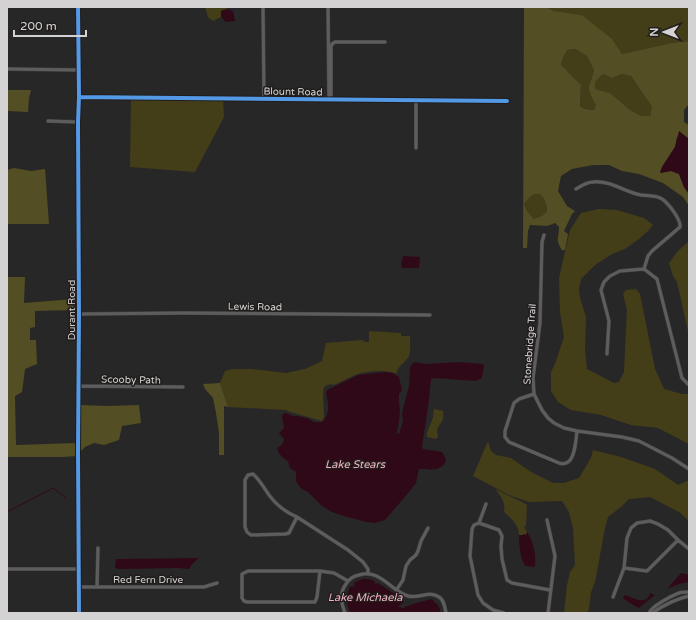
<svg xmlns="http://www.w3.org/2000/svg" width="696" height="620" font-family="'Varela Round',sans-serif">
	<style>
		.green { fill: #443e18 }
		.forest { fill: #534e23; fill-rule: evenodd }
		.water { fill: #300918 }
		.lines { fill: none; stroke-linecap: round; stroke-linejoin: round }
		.stream { stroke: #300918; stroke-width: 1 }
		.minor-casing { stroke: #444242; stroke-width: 4 }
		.minor { stroke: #5e5d5d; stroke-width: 3 }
		.cycleway-casing { stroke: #201d1c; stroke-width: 6 }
		.cycleway { stroke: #5399e6; stroke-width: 4 }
		.labels { text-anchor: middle; stroke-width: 3; stroke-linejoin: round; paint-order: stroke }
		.street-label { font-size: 10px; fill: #d4d2d2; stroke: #201d1c }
		.water-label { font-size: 11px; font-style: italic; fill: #f6b3c5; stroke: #201d1c }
	</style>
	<rect width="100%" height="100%" fill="#282727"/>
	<path class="green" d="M205,7H226L227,9L221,11V17L213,21L208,17Z
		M546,7H689V41L671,43L622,54L611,39L582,15L554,11Z
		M575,49L587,56L594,70C589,89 585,87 596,105L594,110L585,109L580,106L581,85L561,65L563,59L567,50Z
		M603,74L612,78L622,74L631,76L652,107L650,116H641L629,109L610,93L595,89V82Z
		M131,99H223L224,117L195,172L130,167Z
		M534,194H540C545,200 547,204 547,211L542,216L534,219L527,211L524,204L528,199Z
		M599,209L617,210L644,218L653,225L649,230L639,239L625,249L612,254L595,265L581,279L579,289L580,298L586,317L585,349L587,369L614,383L619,382L624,372L627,310L623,294L626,290L636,289L640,294L655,369L664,389L682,394H689V444L658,428L631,425L601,415L571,410L558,402L551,391V372L555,364L564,337L560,312L559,278L570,230L581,213Z
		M689,241V336L677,282L673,276L669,263L677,252Z
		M369,331L401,333V336H410C410,341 411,352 409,356C405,363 398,365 396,374C387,369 365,371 355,375C348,378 341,382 334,385C331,383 326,385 324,387L323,394L324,417L322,421L290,412L286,410L228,407L220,383L225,371L232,369H251L286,373L305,369L322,361L326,343L362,340L365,342H369Z
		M434,409L443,411C444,421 442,421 437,429L438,437L436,439L427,437C427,429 430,427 432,420C434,416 433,413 434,409Z
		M488,441L491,451L496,455L511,458L531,472L553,483H564L579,478L591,458L593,450L621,457L655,469L678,485L689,480V521L679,512L650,497L629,499L622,506L608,517L605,528L595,582L591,592L589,609L587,613H564L567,585L570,572L575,565L573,528L569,512L562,501L529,502L509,495L473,476Z
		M495,489L524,503L527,505L526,525L524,527L527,532L526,535H519C519,525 511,518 504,512C506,503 501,496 495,489Z"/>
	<path class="forest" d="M524,7H546L554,11L582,15L612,39L622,54L671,43L689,41V104L684,110V122L689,125V139L688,138L677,137L675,147L662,167L660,173L671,171L679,174L684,187L689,194V206L683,197L663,183L639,174L622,171L609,165H593L572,169L561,176L558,191L567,206L575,211L572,214L564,231L568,234L565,250H562C555,239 559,239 559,227L555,223L547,226L530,225L528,231L527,248H523ZM575,49L587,56L594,70C589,89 585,87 596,105L594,110L585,109L580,106L581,85L561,65L563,58L567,50ZM603,74L612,78L622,74L631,76L652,107L650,116H641L629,109L610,93L595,89V82ZM534,194H540C545,200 547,204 547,211L542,216L534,219L527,211L524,204L528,199Z
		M7,90H31L29,98L28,112L7,111Z
		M14,168L31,171L45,169L49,224H7V170Z
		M7,277H25L24,303L74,299V310L35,311V327L30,328V340H36L37,364L25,369L22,392L15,396L16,445L77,443V456L63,457H7Z
		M220,383L228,407L225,406L224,407V455H219V433L216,413L213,398L205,389L203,384Z
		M80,405L108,406L139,405L141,423L122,426L119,440L104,445L94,443L85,447L79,453Z"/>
	<path class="water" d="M227,9L233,11L235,21L226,22L221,17V11Z
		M679,131L689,139V194L684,187L679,174L671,171L660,173L662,167L675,147Z
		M403,256L420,257L419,268H402L401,264Z
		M416,362L425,364L458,362L482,364L484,365L482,378L476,381L434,378L431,379L429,400L422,447L423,449L442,452L445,457L446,462C439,472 431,469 419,469L416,483L409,492L385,520L375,523L366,522L344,516L332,512L322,506L308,492L303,490L299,486L296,481V472L290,468L288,461L283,458L278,452L277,448C281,446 283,444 284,439L279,433L284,428L282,417L283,414L286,413L293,416H298L307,418L314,422H322C330,415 329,404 326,394L327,390L358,375L386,372L393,373L399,377L402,390L399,394V403L400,410L399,422L397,433L399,434L403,420L402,413L409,386L410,367L413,363Z
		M527,532C534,543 536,554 535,566L534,567L525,566C520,557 519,545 519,535H523L524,534L526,535Z
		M199,558L192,564L189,569L178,568L118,569L115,568L116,559Z
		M681,573H682L689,575V582L679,584L667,589Z
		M363,579C368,579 372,579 375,582V584L378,583L401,598L404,602L398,607H401V608H404L405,607L416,603L432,599C438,606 438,603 441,613H350C347,603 345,597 350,587L355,586L354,584L355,582Z
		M650,593L655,595L639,608L635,606L624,599L623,597L626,595C633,598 647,606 650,593Z"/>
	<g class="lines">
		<path class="stream" d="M7,512L53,488L66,498"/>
		<g class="minor-casing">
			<path id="minor" d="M78,7L79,97L78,122L79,314L78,451L79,613
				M263,7L264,98
				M328,7L329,98
				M7,69L79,70
				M79,97L507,101
				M329,100L331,95V47L332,44L335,42H385
				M48,121L78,122
				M416,148V100
				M576,189C581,186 587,182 593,182C610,180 625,192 641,195C648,196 656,195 662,199C668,203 681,219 680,227L652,251L648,256L644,269
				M544,235L542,242L540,323L533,378L534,394L542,410L548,418L554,423L564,428L577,431L622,437L639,441L672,458L689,469
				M79,314L183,313L430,315
				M607,354L609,321L601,290L604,282L610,276L620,271L644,269L657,279L682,378L689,385
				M78,386L183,387
				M534,394L519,399L514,403L505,431V437L509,442L559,463C562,464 565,464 568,462C575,458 576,439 577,431
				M253,474C260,480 264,488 269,495C277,506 285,512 297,517L289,533L285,534L251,535L247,532L245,527V480L248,475Z
				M297,517L348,550L363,562L368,569V574
				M547,520L555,556L548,613
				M479,523L486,504
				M624,568L647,571L678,540
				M7,569H79
				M248,571H320L317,597L315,602H247L244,601L242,598V574Z
				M320,571L334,573L348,581
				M79,587H204L217,583
				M97,587L98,548
				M397,589L403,580L406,566L410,560L416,555L418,551L421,541L428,528
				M613,597L624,568L627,538L631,528L637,523L650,521L658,524L668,530L678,540L689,549
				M345,613C341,603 339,593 346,584C349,579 354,576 359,575C379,568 391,591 408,596C419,599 429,590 439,597C444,600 445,607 446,613
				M504,613L493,610L483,603L478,595L470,556L472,529L474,525L479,523L499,530L502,536L501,546L502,559L507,580L512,583L550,590
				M649,613C652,606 671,596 679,593C682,592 686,592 689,592
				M652,613C664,605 675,599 689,596"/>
		</g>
		<use href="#minor" class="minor"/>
		<g class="cycleway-casing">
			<path id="cycleway" d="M78,7L79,97L78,122L79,314L78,451L79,613
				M79,97L507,101"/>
		</g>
		<use href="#cycleway" class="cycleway"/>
	</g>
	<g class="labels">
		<g class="street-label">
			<text transform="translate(293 91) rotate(1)" y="4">Blount Road</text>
			<text transform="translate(255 306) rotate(1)" y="4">Lewis Road</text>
			<text transform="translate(71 310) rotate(-90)" y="4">Durant Road</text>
			<text transform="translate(529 344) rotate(-86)" y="4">Stonebridge Trail</text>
			<text transform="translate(131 379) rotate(1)" y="4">Scooby Path</text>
			<text x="148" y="583">Red Fern Drive</text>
		</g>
		<g class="water-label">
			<text x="355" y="468">Lake Stears</text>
			<text x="365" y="601">Lake Michaela</text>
		</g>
	</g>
	<rect width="696" height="620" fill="none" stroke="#d4d2d2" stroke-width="16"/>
	<g transform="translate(664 32) rotate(270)" stroke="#201d1c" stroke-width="3" paint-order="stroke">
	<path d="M0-3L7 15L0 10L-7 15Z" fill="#d4d2d2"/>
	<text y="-6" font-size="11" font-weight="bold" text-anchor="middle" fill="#d4d2d2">N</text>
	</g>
	<path d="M14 30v6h72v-6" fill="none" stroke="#d4d2d2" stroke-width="2"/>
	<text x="20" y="30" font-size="12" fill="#d4d2d2" stroke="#201d1c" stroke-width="3" paint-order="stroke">200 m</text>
</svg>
